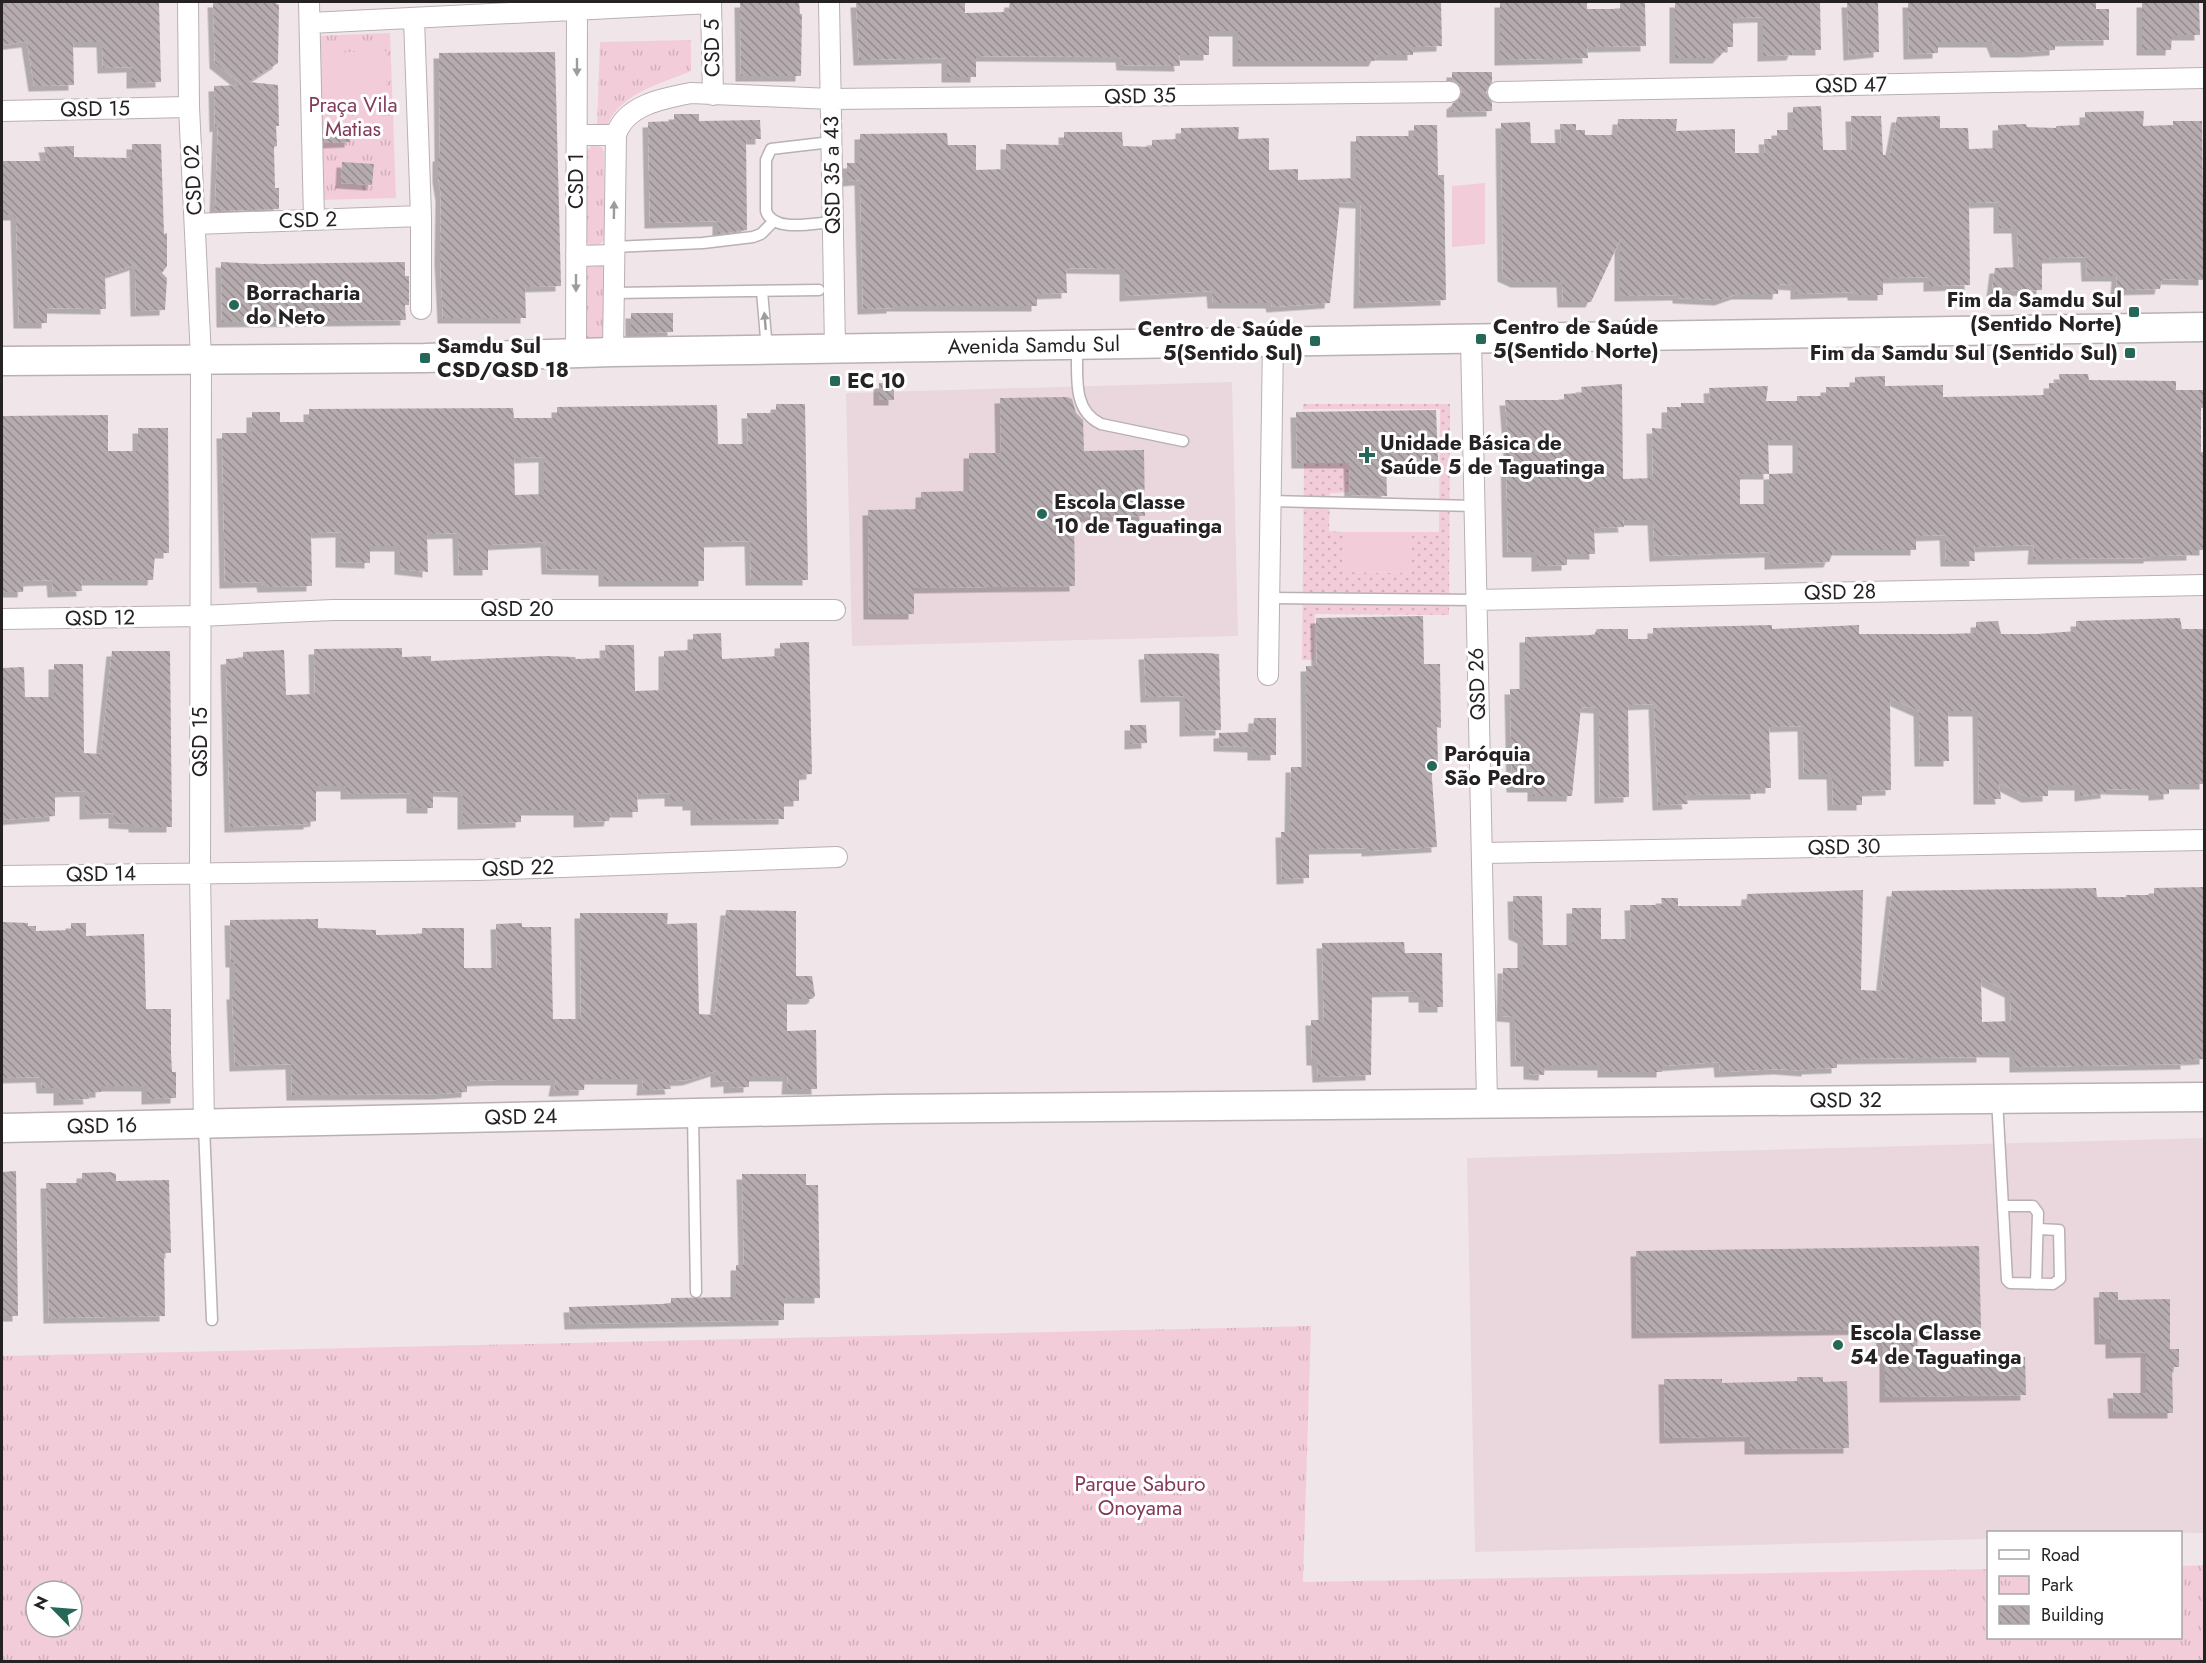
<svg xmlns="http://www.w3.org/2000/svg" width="2206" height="1663" font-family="Jost,sans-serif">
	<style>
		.built { fill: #e9d7dd }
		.grass { fill: url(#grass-dots) }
		.park { fill: url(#park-tufts); fill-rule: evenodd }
		.garden { fill: #f3ccda }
		.building { fill: url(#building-back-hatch); fill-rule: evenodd; filter: url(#shadow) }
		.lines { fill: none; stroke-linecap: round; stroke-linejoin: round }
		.lane-casing { stroke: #b9b0b3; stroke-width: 13 }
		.street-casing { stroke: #b9b0b3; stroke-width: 22 }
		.secondary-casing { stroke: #b9b0b3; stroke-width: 31 }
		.lane { stroke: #fff; stroke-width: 10 }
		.street { stroke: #fff; stroke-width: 20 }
		.secondary { stroke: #fff; stroke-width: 28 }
		.oneway { fill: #9d9c9c }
		.poi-dot { fill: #256858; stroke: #fff; stroke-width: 2 }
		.labels { text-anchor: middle; stroke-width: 6; stroke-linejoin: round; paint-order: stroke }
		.street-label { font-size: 21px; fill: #262224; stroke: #fff }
		.park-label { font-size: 21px; fill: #833959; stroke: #fff }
		.poi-label { font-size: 21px; font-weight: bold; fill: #262224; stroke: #fff; text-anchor: start }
	</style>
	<defs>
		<pattern id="grass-dots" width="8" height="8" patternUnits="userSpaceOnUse" patternTransform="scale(1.5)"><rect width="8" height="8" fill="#f3ccda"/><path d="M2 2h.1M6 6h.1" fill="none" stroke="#d0afbb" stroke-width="1.8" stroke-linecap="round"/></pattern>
		<pattern id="park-tufts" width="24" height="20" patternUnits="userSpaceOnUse" patternTransform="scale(1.5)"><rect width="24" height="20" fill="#f3ccda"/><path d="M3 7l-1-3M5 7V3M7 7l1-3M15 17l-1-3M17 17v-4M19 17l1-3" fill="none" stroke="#d0afbb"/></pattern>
		<pattern id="building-back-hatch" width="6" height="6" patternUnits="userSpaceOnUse" patternTransform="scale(1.5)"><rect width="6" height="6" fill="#b6acaf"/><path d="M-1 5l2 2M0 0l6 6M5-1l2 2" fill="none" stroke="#948c8e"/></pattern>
		<filter id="shadow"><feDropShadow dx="-5.5" dy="5.5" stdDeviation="0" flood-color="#0004"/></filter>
	</defs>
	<rect width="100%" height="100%" fill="#f0e6ea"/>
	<path class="built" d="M1232,382L1238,636L852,646L846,393Z
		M2204,1138V1533L1988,1532V1539L1475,1552L1467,1158Z"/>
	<path class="grass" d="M1303,404H1450L1449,615L1315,614L1314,660H1302L1304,458H1356V492L1330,493L1329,531L1343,532V572L1411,573L1412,532H1439L1440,409H1303Z"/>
	<path class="park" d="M390,33L396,198L317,200L312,36Z
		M691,40V71C661,84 620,93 607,126H597L600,42Z
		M592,145L602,147L604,152V240L597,247H592L585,240L586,152Z
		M587,265H601L604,269L603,336L601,340H587L585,336V269Z
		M1311,1326L1303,1582L1988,1569V1638H2180L2181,1566L2204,1565V1661H2V1356ZM36,1591H72V1627H36Z"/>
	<path class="garden" d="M386,51V101L317,103V53Z
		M1485,183V244L1452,247V186Z
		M1343,532H1412V573L1342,572Z"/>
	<path class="building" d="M2,2H159L161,82L132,83V67L103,68L102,42H73L74,85L34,86L27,42L2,45Z
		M213,2H273L279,5L278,63L249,82L278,85L279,126H276L277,146L274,147L275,188H279V209L215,211L218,126L215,127L214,86L243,85L215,63Z
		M740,2H799L800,14H802L801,76H741Z
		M856,2H965V13L1008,12L1010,2H1441L1442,46L1413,47V55H1377L1374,61H1238V31H1209V55H1179L1180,66L1122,65L1121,57L976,56V77H947V58L859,60Z
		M1500,2H1587V9H1620V3H1645L1646,46L1587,47L1588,58L1500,60Z
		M1675,2H1820L1821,50H1794L1792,55L1763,56V17L1733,18V47H1728L1718,58H1675Z
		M1847,2H1878L1879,52L1849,55Z
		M1908,2H2096V9H2109V40L2055,41V50L2025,52H1996L1992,42H1938V53L1909,54Z
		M2142,2H2199L2200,35H2172L2171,50H2142Z
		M555,52L561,286L525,287L526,318H443L440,258L441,196L438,177V156H440L439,53Z
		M1452,72H1492V82L1486,92L1492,102V111L1452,112V104L1460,98L1462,92L1460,85L1452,80Z
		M1821,106L1823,150H1852L1851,116H1881L1883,155H1890L1897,117L1940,116V128H1968L1969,149L1998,148V125L2026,124L2027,127L2056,128V126L2085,125V112L2144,111L2143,126L2173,125V121H2202L2204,280L2162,279L2160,289L2116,290L2117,276H2087L2086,257L2042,258V290L1992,291L1995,268L2019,267L2017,228H1999V202L1969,203L1970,285L1929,286V277L1883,278V295H1853V292L1796,294V285L1779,284L1778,294H1737L1720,300L1678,298V295L1620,296V240L1591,302H1563L1562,282H1516L1503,276L1501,123L1530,122L1531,143H1561L1560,124H1576V130H1585V135H1617L1618,119H1677L1676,131L1735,129V153H1765L1764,139H1777V130H1793V107Z
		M674,114H699V121L760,120L761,139H746L747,230L718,234V221L650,223L648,122L674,121Z
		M1414,125H1437L1438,175H1444L1446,300L1359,303L1361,203L1340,202L1330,303L1272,307L1271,303H1213L1212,291L1125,296V269L1066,268L1067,293L1037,294V306H892V308L863,309L860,180L847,181V163H860V134L947,133L948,145H976V170L1006,169V144L1064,145V132H1122L1123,146L1152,147V140L1181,139V128L1239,127L1238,139L1269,138V170L1298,169V180L1356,178V136H1414Z
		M324,127H351L350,142L325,143Z
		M132,144H161L164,234L167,233V266L162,273L167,278L165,310L136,311L135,265L105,275L106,309L47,308V323H19L16,215H2V161H47L44,147L74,146V157L132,158Z
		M342,162L374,164L372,185L341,183Z
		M221,262L262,264L405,262V276H409V305H405L406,320L222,322Z
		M631,313H673V332L631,333Z
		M2059,374H2088L2089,380L2176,381V390H2205V408H2201V452H2205V550H2192V555L2149,556V558L2033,559L2034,545L1974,547L1975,561H1946L1945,535L1916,536V550H1834L1829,562L1770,564V552L1655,556L1653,520H1623L1624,527L1594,528L1595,554H1567V565L1537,566V552H1508L1506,451H1509L1505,400H1564V394L1582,393L1581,387L1622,384L1623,479L1653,478L1652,428L1667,429V407H1681V403H1710L1709,388L1768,386L1766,401H1797V396H1826V387H1855V377L1885,376V386L1943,385V397L2049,395V383H2060ZM1768,440H1798V473L1769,474ZM1740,474H1769V504H1740Z
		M879,383H894V400H879Z
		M1067,397L1072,399L1076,413L1083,420L1084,451L1144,450L1145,516L1074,517L1075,586L914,588V614H869L868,510L921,509V492L969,491V453H1001L1000,398Z
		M776,404H805L808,580H751L750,541L704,542V581H604V570L547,569L546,542L488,545V570H459L458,533L427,534L428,572L400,569V546H370V563L341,562V532L311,533L312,586L263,587L262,582L225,583L222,433H252V412H280V422H309V409L513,408L514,418H557V407L717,405L718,444H748L747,413H776ZM544,457V494L515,495L514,458Z
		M1436,410L1438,461L1386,462L1387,496L1350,495L1349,463H1297L1296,412Z
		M108,415V451H138V428H168L169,553H155L153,580H81L82,591L53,592L52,580L24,581L23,592H2V416Z
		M1423,616L1424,664H1440L1441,728L1437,727L1438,765H1431L1437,847L1367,851V848L1309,849V878L1282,879L1281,832H1290L1291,767H1307L1306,666H1317L1316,618Z
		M2180,618L2182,629H2205V784H2169V794L2154,795V790L2106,789V793L2080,796V785H2048V796L2027,797L1999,783L2001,799H1979L1978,711H1948L1949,761H1920L1919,711L1890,698L1891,790L1862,791V805H1833L1832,774H1804L1803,726L1769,727L1771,788H1756V794L1686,795L1688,804L1658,805L1654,704L1628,705L1629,797L1600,798L1599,708L1581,707L1572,796H1533V787H1512L1510,689H1525V637L1594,635L1597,629H1628V639H1653V628L1772,625V629L1859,625V634H1947L1976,633V622L1998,621L2001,634H2038L2076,631V621Z
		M721,633L722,659L780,656V643L809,642L812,774L799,775V801H784V819L696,820V805H688V801H670V793L637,794L638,812H611L609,821L579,822V810H521V822L463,824V792L433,791V808H412V793L346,794V786H316V821L309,822V824L230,827L226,659L243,658V652L284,650L286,695L315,694L314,649L402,648V657L431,656V661L547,656L575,657L576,659L606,658L605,645H634L635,691L664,690V651L693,650V634Z
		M112,651H170L172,827H134V824L114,823V813L85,814V791L55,792V816L2,820V668L24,667L25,697H54V664H83L84,753L101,754Z
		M1207,653L1219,654L1221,730L1185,731V696L1146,697L1144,654Z
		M1254,718H1276V755H1253V747L1219,746V733L1253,732Z
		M1130,725H1146L1147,743L1130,744Z
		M2205,887V1059L2186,1060V1064L2015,1067V1052H1982V1057L1837,1059V1068L1807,1069V1071L1779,1069L1720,1072L1719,1062L1662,1066V1072H1603V1065H1545L1544,1075L1529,1074V1061H1516L1515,1017L1502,1016L1503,968H1523V938L1514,934L1513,896H1542L1543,945H1572V908H1601V939H1631L1630,905H1662L1661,898H1678V906H1746L1747,894L1863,890L1861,990L1881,991L1892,891L2096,888L2097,897H2126V895H2154V888ZM1981,978L2010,992L2011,1021L1982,1022Z
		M726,910L796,911V976H812L815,996L812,999H787V1031L816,1030L817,1089H787L788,1076H749V1087L729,1088V1081L716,1082V1071L688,1080L669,1081L671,1089L642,1090L643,1079H585L584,1090L554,1091L556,1080H496L467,1081V1092L438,1094L292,1095L291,1064L235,1066L232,994H235V962H231L230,920L318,919V928L376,930V935L422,934V928H464V968H497L496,924L522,923V927H551L553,1019H581L580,913H668L667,924L697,923L699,1014L715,1015Z
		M2,922L28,923V926H36V931L71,930V923H86V936L144,934L146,1009H171V1054L172,1072H176V1098L147,1099V1086H101V1092L88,1093L89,1099L59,1100V1088H42L41,1077L2,1078Z
		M1404,942L1405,953H1442L1443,1007H1424V997H1414V991L1372,992L1371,1075L1318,1077L1317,1060H1312L1311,1020H1324L1322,943Z
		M16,1171L18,1316H2V1172Z
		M110,1172L116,1174V1181L169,1180L171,1253H164L165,1316L49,1318L46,1183H82V1173Z
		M742,1174H806V1185H818L820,1298H784V1320L570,1324L569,1307L662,1304L671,1303V1298L736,1297V1265H744Z
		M1979,1246L1981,1328L1917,1329L1918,1358L2025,1357L2026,1395L1885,1397V1359L1880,1329L1637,1333L1636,1251Z
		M2099,1292H2118V1300L2170,1299V1349H2179V1367H2172L2173,1413H2114L2113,1393H2146V1352L2111,1353V1339H2100Z
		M1797,1377H1823V1382L1847,1381L1849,1448L1750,1449V1436L1665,1438L1664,1379H1722V1383L1797,1381Z"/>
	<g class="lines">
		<g class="lane-casing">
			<path id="lane" d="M831,142L771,149L766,160V211C773,233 814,223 832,222
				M613,247L703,243L753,237L761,234L773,222
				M762,291L767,350
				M614,293L819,290
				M1077,345C1078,374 1071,410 1101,424L1183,441
				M1270,501L1474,506
				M1269,598L1475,600
				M1997,1099L2007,1280L2010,1283L2053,1284L2060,1279L2059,1230L2038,1229
				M693,1115L696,1292
				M204,1126L212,1320
				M2003,1206H2033L2038,1213L2036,1284"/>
		</g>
		<g class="street-casing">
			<path id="street" d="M188,2L189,107L201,358L200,872L204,1125
				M309,2L314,220
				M711,2L713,95
				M829,2L835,349
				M414,19L421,216V309
				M310,23L711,3
				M1498,92L2204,78
				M2,111L189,107
				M577,135H616
				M195,224L421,216
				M576,256L613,255
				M1471,339L1487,1102
				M613,352L616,135C625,105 664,98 691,93L831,99L1450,92
				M576,354L577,9
				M1475,600L2204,585
				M2,619L199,616L333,610H835
				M1268,675L1273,341
				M1483,853L2204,840
				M2,876L478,870L837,857"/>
		</g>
		<g class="secondary-casing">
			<g id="secondary">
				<path id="s1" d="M2,361L425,358L613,352L2204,327"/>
				<path id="s2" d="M2,1128L885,1109L2204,1097"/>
			</g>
		</g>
		<use href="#lane" class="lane"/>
		<use href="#street" class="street"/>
		<use href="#secondary" class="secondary"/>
	</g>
	<defs><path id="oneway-solid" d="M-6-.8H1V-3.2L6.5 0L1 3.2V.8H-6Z" transform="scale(1.5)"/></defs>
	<g class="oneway">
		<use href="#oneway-solid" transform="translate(577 67) rotate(90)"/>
		<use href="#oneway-solid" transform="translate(614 210) rotate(-89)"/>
		<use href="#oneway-solid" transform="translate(576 283) rotate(90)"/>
		<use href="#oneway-solid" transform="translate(765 321) rotate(-95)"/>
	</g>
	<g class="poi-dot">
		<circle cx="234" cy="305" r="6"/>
		<rect x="2128" y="306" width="12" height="12" rx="3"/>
		<rect x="1475" y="333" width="12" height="12" rx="3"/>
		<rect x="1309" y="335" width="12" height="12" rx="3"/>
		<rect x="2124" y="347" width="12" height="12" rx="3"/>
		<rect x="419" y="352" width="12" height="12" rx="3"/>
		<rect x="829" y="375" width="12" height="12" rx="3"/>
		<path d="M1364 446h6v6h6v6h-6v6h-6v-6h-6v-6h6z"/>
		<circle cx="1042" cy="514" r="6"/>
		<circle cx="1432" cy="766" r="6"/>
		<circle cx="1838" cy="1345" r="6"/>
	</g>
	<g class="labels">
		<g class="street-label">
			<text transform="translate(712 48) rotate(-91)" y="7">CSD 5</text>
			<text transform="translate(1851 85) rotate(-1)" y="7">QSD 47</text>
			<text transform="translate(1140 96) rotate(-1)" y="7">QSD 35</text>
			<text transform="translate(95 109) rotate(-1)" y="7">QSD 15</text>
			<text transform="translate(832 175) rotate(-91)" y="7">QSD 35 a 43</text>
			<text transform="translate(193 180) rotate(-93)" y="7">CSD 02</text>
			<text transform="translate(576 181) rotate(-90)" y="7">CSD 1</text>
			<text transform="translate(308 220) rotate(-2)" y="7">CSD 2</text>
			<text dy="7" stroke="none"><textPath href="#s1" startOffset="1032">Avenida Samdu Sul</textPath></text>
			<text transform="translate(1840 592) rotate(-1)" y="7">QSD 28</text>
			<text x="517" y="616">QSD 20</text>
			<text transform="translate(100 618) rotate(-1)" y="7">QSD 12</text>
			<text transform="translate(1477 684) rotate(-92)" y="7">QSD 26</text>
			<text transform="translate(200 742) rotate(-90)" y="7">QSD 15</text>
			<text transform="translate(1844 847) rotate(-1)" y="7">QSD 30</text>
			<text transform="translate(518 868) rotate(-2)" y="7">QSD 22</text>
			<text transform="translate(101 874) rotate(-1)" y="7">QSD 14</text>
			<text dy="7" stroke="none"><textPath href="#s2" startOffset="1844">QSD 32</textPath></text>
			<text dy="7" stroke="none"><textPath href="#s2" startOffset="519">QSD 24</textPath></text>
			<text dy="7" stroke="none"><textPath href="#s2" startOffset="100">QSD 16</textPath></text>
		</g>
		<g class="park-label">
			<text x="353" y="112">Praça Vila<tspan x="353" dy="24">Matias</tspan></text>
			<text x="1140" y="1491">Parque Saburo<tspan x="1140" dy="24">Onoyama</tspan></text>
		</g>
		<g class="poi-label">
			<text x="246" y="300">Borracharia<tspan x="246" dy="24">do Neto</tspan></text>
			<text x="2122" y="307" text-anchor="end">Fim da Samdu Sul<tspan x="2122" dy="24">(Sentido Norte)</tspan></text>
			<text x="1493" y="334">Centro de Saúde<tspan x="1493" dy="24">5(Sentido Norte)</tspan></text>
			<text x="1303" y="336" text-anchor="end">Centro de Saúde<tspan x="1303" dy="24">5(Sentido Sul)</tspan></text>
			<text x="437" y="353">Samdu Sul<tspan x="437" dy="24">CSD/QSD 18</tspan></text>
			<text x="2118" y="360" text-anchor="end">Fim da Samdu Sul (Sentido Sul)</text>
			<text x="847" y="388">EC 10</text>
			<text x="1380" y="450">Unidade Básica de<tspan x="1380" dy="24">Saúde 5 de Taguatinga</tspan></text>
			<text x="1054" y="509">Escola Classe<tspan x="1054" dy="24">10 de Taguatinga</tspan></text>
			<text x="1444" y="761">Paróquia<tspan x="1444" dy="24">São Pedro</tspan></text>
			<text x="1850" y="1340">Escola Classe<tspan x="1850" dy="24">54 de Taguatinga</tspan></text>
		</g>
	</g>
	<rect width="2206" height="1663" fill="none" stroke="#262224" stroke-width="6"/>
	<rect x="1987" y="1531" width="195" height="108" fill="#ffffff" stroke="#a8a7a7" stroke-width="1.5"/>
	<rect x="1999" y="1550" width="30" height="9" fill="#ffffff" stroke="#a8a7a7" stroke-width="1.5"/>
	<text x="2041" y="1561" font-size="18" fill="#262224">Road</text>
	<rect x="1999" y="1576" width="30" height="18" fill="url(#park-tufts)" stroke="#a8a7a7" stroke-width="1.5"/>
	<text x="2041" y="1591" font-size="18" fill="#262224">Park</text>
	<rect x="1999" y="1606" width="30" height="18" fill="url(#building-back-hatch)" stroke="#a8a7a7" stroke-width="1.5"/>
	<text x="2041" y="1621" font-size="18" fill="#262224">Building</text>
	<g transform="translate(54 1609) rotate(295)"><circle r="28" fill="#ffffff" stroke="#a8a7a7" stroke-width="1.5"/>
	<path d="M0-4.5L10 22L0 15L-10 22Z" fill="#256858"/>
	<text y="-9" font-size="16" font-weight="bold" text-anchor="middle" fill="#262224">N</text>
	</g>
</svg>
